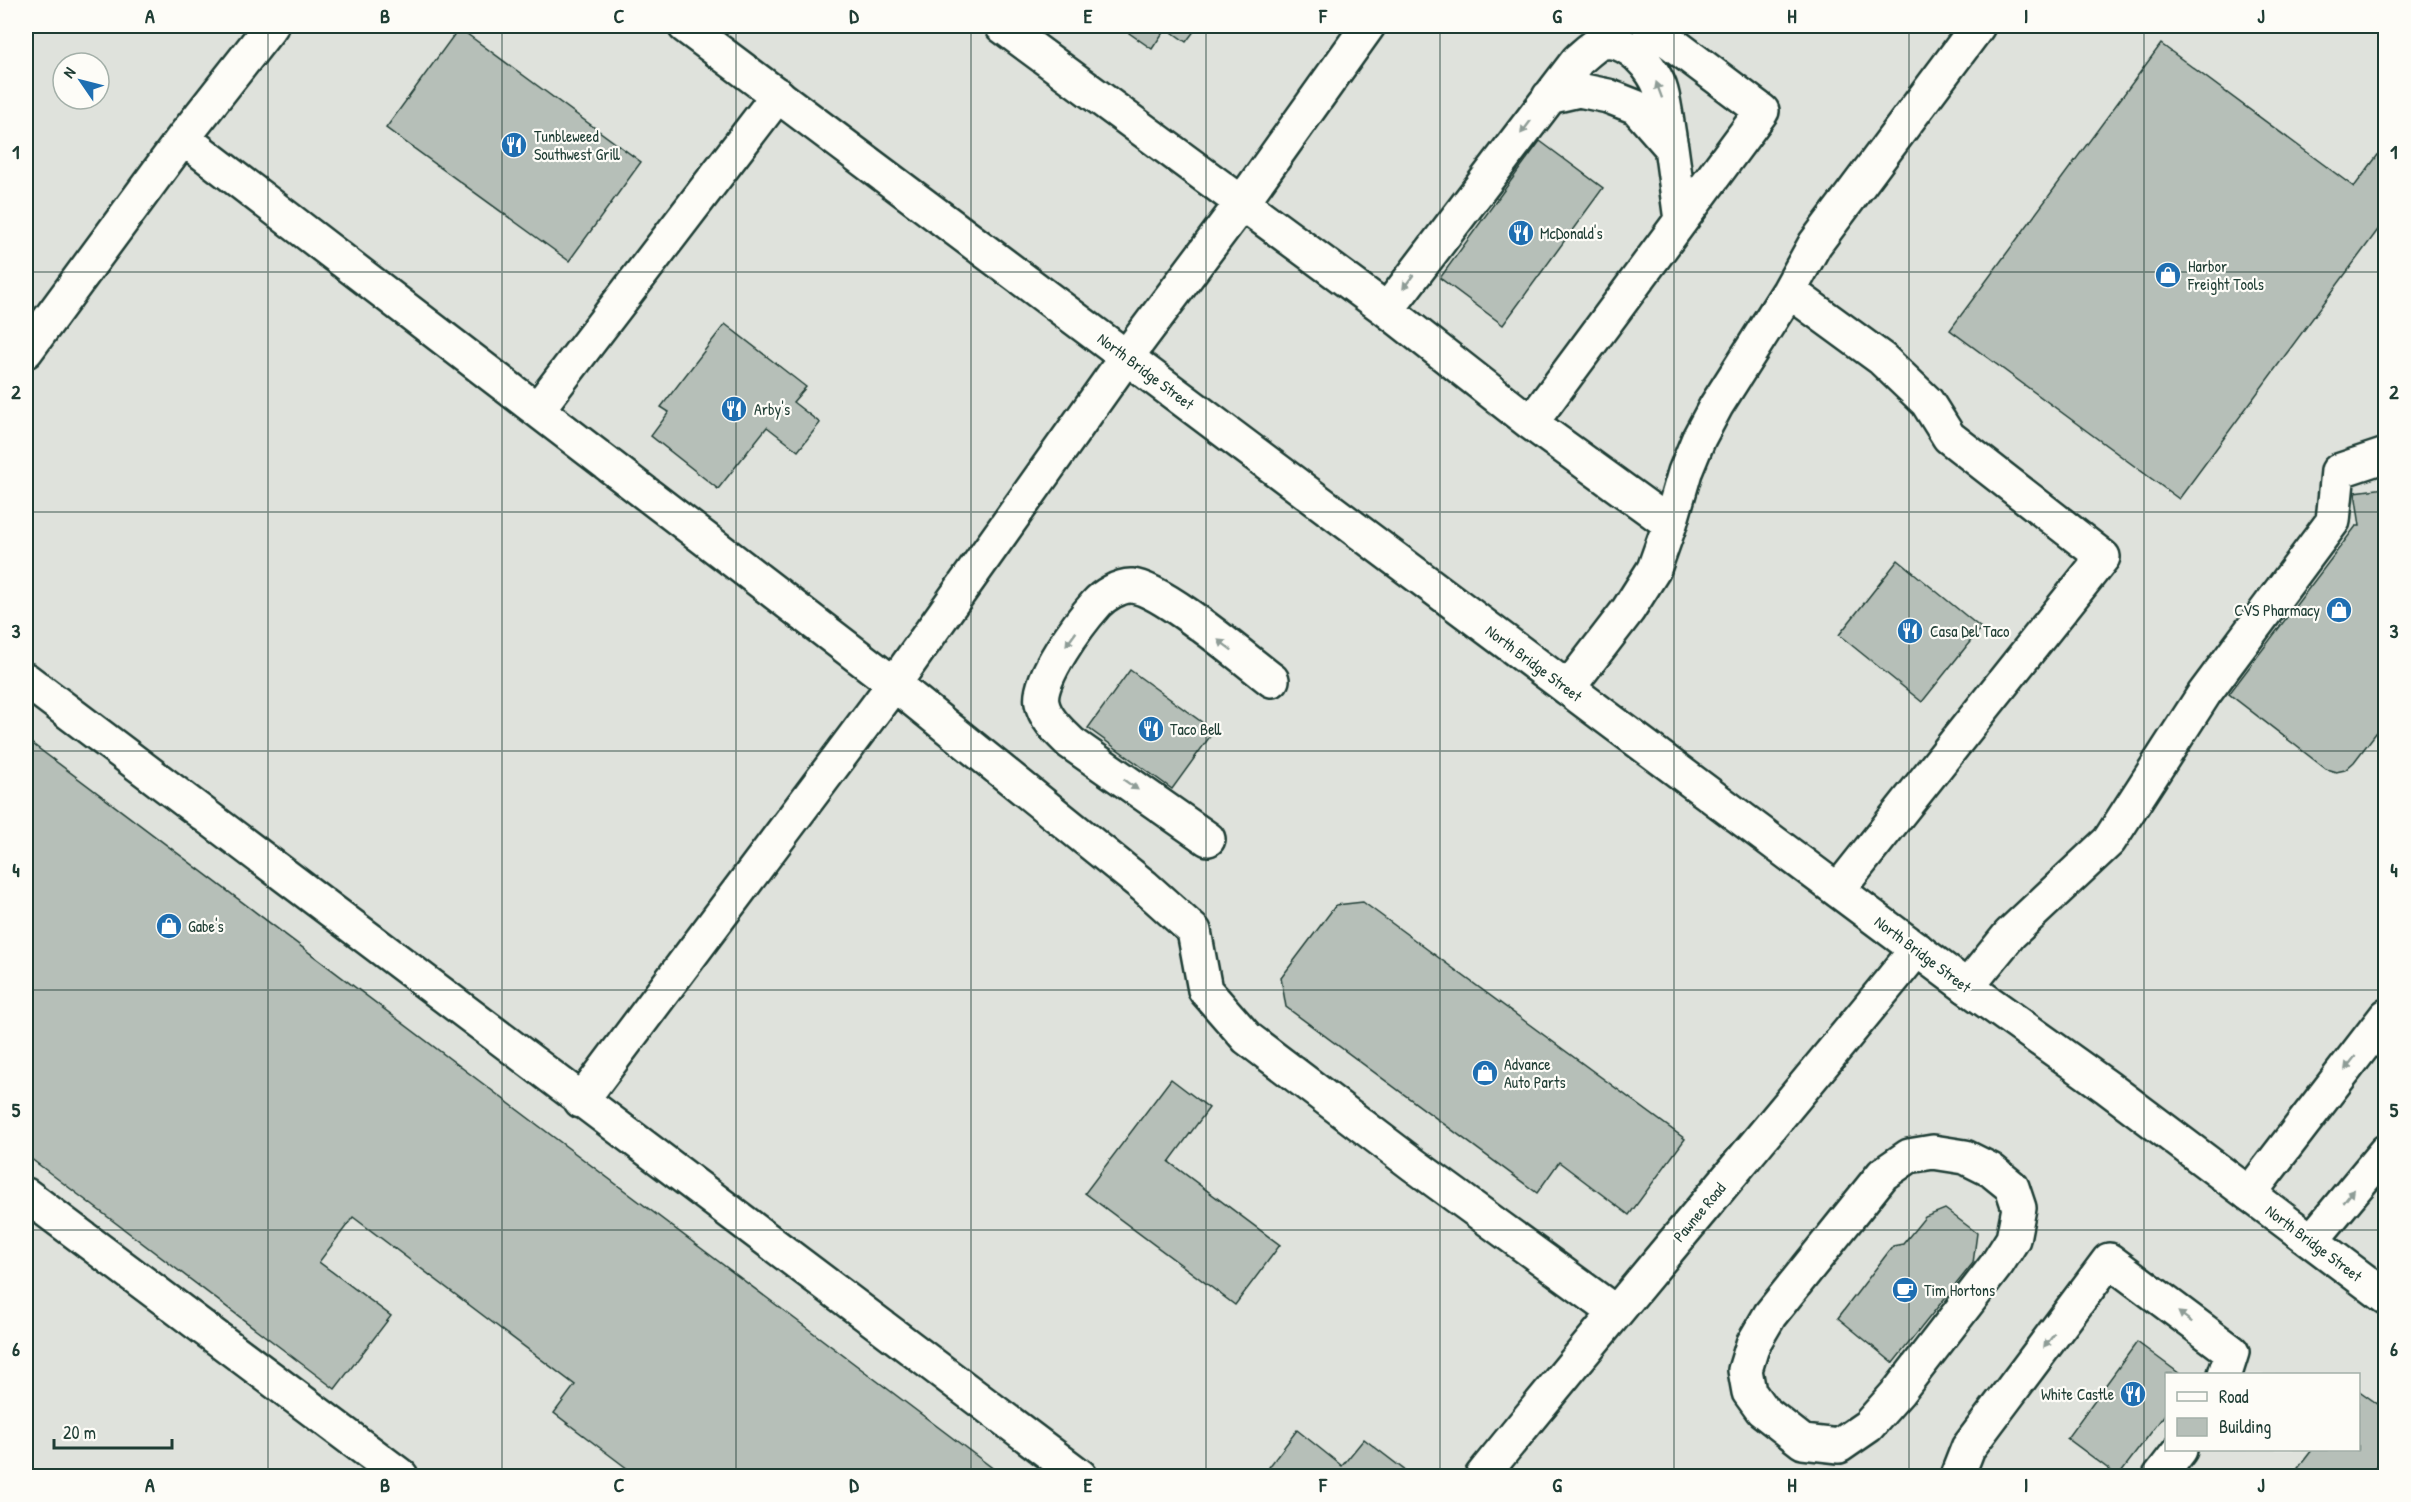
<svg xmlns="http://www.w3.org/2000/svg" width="2411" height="1502" font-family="'Patrick Hand',sans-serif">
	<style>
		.built { fill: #dfe2dc; fill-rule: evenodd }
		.building { fill: #b6bfb8; stroke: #1f3d34; stroke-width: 1.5 }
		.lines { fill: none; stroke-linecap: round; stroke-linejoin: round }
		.minor-casing { stroke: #1f3d34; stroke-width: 38 }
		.major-casing { stroke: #1f3d34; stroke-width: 38 }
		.minor { stroke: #fdfcf7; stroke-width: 33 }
		.major { stroke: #fdfcf7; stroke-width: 33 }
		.oneway { fill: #8e9c96 }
		.grid { fill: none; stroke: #1f3d34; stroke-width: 1.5; stroke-opacity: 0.55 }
		.labels { text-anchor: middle; stroke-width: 4.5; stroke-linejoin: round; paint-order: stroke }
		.poi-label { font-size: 16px; fill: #1f3d34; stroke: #fdfcf7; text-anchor: start }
		.street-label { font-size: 16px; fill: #1f3d34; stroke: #fdfcf7 }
		.neatline { fill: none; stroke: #1f3d34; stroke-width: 2 }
		.grid-label { font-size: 20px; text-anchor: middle; font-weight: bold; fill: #1f3d34 }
	</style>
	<rect width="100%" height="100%" fill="#f0f1eb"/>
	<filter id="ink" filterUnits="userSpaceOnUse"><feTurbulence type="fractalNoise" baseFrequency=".0167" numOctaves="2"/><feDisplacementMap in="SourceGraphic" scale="12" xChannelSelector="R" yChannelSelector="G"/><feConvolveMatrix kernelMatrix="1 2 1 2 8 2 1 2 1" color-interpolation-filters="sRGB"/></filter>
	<g filter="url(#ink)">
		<path class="built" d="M26,26H2385V1476H26ZM63,63H99V99H63ZM2166,1374H2358V1450H2166Z"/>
		<path class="building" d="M1119,26H1198L1186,42L1166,28L1152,49Z
			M459,28L641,162L569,261L386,128Z
			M2161,44L2354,187L2386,144V219L2179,499L1950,330Z
			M1540,141L1603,188L1503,325L1440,278Z
			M725,324L806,387L793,402L820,423L798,451L767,427L718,489L651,436L669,412L661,407Z
			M2385,488L2386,720L2354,762L2345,770L2336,772L2326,769L2229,694L2356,526H2360L2355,492Z
			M1898,560L1981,628L1922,702L1839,635Z
			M1130,670L1214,731L1172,789L1088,728Z
			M26,739L1003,1476H622L628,1469L554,1413L575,1385L353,1217L319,1262L391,1316L335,1389L26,1155Z
			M1363,902L1685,1139L1629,1215L1559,1162L1537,1193L1286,1007L1281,978L1336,905Z
			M1171,1079L1209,1108L1169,1162L1280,1245L1235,1305L1085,1193Z
			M1945,1209L1977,1233L1973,1263L1893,1363L1838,1318L1893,1246L1903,1244L1925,1217Z
			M2137,1342L2180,1374H2166V1413L2118,1476L2067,1438Z
			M2358,1390L2386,1410V1454L2369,1476H2292L2312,1450H2358Z
			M1297,1430L1342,1466L1364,1439L1407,1472L1404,1476H1281L1269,1467Z"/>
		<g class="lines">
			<g class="minor-casing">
				<path id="minor" d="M1002,26L1387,310L1531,423L1670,524
					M1549,97L1579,90L1608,96L1636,107L1671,147L1681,220
					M183,138L894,684L1144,886L1194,931L1205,990L1247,1038L1414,1165L1615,1312
					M1789,291L1882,359L1927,402L1949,437L2103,557L1838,890
					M1387,310L1578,60C1584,55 1593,46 1600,43C1626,35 1655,69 1661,91C1666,109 1667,128 1671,147
					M26,351L183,138L271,26
					M537,410L778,95
					M1531,423L1762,111L1649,26
					M26,680L1080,1476
					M1568,688L1628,610L1654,569L1670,524L1685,472L1699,438L1716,406L1789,291L1815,244L1978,26
					M1208,839L1071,743C1060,732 1045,719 1042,703C1037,679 1080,622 1096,604C1103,596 1120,585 1132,586C1163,589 1243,658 1272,680
					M1967,987L2010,934L2109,841L2204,694L2333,521L2338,471L2386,455
					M581,1101L894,684L1127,356L1241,204L1368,26
					M1933,1152L1965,1157L1991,1170L2012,1187L2019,1208L2013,1239L1997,1264L1899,1391L1868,1426L1839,1446L1803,1442L1762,1410L1749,1392L1745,1370L1753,1344L1770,1315L1883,1174L1909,1156Z
					M2249,1194L2386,1016
					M26,1195L401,1476
					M2312,1240L2386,1151
					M1482,1476C1625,1299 1773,1126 1917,949
					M1957,1476L1968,1448L2109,1260L2232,1352L2225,1374
					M2160,1476L2180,1450"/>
			</g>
			<g class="major-casing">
				<path id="major" d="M685,26L1602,714L1967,987L2107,1087L2386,1297"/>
			</g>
			<use href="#minor" class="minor"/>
			<use href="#major" class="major"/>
		</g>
		<defs><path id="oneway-solid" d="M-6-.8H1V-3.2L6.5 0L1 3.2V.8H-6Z" transform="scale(1.5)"/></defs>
		<g class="oneway">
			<use href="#oneway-solid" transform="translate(1659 90) rotate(-110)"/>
			<use href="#oneway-solid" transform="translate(1526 127) rotate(127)"/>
			<use href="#oneway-solid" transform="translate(1408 282) rotate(127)"/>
			<use href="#oneway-solid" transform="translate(1071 639) rotate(126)"/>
			<use href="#oneway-solid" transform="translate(1225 645) rotate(-143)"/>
			<use href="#oneway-solid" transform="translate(1131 785) rotate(35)"/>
			<use href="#oneway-solid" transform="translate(2350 1063) rotate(128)"/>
			<use href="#oneway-solid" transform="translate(2349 1196) rotate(-51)"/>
			<use href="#oneway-solid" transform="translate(2185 1317) rotate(-143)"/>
			<use href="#oneway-solid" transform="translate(2049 1341) rotate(127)"/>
		</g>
	</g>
	<path class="grid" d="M268,26V1476M502,26V1476M736,26V1476M971,26V1476M1206,26V1476M1440,26V1476M1674,26V1476M1909,26V1476M2144,26V1476M26,272H2386M26,512H2386M26,751H2386M26,990H2386M26,1230H2386"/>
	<defs>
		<g id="restaurant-disc" transform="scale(1.35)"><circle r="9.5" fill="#1f6fb2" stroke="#fdfcf7"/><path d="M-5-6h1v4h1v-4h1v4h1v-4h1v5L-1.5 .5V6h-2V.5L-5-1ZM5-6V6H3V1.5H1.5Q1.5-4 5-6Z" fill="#fff"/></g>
		<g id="shop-disc" transform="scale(1.35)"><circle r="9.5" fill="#1f6fb2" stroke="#fdfcf7"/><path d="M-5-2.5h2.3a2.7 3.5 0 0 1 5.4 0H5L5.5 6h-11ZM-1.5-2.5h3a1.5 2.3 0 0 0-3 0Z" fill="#fff"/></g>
		<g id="cafe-disc" transform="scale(1.35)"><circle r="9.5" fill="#1f6fb2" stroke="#fdfcf7"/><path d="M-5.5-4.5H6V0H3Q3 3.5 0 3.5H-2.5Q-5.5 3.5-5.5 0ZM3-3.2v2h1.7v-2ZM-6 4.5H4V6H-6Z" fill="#fff"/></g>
	</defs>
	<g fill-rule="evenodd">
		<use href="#restaurant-disc" x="514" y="145"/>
		<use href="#restaurant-disc" x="1521" y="233"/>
		<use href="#shop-disc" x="2168" y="275"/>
		<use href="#restaurant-disc" x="734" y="409"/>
		<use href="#shop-disc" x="2339" y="610"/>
		<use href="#restaurant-disc" x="1910" y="631"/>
		<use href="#restaurant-disc" x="1151" y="729"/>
		<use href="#shop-disc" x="169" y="926"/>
		<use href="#shop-disc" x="1485" y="1073"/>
		<use href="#cafe-disc" x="1905" y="1290"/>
		<use href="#restaurant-disc" x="2133" y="1394"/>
	</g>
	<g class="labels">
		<g class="poi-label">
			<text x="534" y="142">Tunbleweed<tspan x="534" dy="18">Southwest Grill</tspan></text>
			<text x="1540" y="239">McDonald's</text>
			<text x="2188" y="272">Harbor<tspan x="2188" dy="18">Freight Tools</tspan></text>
			<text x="754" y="415">Arby's</text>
			<text x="2320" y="616" text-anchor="end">CVS Pharmacy</text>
			<text x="1930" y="637">Casa Del Taco</text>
			<text x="1170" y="735">Taco Bell</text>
			<text x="188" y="932">Gabe's</text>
			<text x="1504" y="1070">Advance<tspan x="1504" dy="18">Auto Parts</tspan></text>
			<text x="1924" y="1296">Tim Hortons</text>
			<text x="2114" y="1400" text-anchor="end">White Castle</text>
		</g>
		<g class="street-label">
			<text transform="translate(1146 371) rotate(37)" y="6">North Bridge Street</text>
			<text transform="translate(1534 663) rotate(37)" y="6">North Bridge Street</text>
			<text transform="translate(1923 954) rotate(37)" y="6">North Bridge Street</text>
			<text transform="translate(1699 1212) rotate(-50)" y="6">Pawnee Road</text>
			<text transform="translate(2314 1243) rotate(37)" y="6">North Bridge Street</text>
		</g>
	</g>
	<rect width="2411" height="1502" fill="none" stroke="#fdfcf7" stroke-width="66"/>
	<rect x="2165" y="1373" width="195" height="78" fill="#fdfcf7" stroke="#a4b0a9" stroke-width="1.5"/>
	<rect x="2177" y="1392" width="30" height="9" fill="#fdfcf7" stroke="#a4b0a9" stroke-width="1.5"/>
	<text x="2219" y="1403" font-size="18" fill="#1f3d34">Road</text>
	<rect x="2177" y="1418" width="30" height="18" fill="#b6bfb8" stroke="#a4b0a9" stroke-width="1.5"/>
	<text x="2219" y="1433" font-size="18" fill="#1f3d34">Building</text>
	<g transform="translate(81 81) rotate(305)"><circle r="28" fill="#fdfcf7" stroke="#a4b0a9" stroke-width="1.5"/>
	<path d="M0-4.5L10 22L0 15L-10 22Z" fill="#1f6fb2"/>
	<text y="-9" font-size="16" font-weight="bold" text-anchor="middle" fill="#1f3d34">N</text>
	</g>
	<path d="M54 1439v9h118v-9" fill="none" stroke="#1f3d34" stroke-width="3"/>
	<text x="63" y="1439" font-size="18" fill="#1f3d34" stroke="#fdfcf7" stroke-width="4.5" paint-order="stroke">20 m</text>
	<rect x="33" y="33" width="2345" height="1436" class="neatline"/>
	<g class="grid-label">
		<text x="150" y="23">A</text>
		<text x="385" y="23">B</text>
		<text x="619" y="23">C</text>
		<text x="854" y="23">D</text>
		<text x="1088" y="23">E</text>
		<text x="1323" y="23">F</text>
		<text x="1557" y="23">G</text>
		<text x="1792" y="23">H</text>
		<text x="2026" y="23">I</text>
		<text x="2261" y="23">J</text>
		<text x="16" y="159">1</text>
		<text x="2394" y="159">1</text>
		<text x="16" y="399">2</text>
		<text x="2394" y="399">2</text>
		<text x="16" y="638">3</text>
		<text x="2394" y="638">3</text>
		<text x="16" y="877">4</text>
		<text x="2394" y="877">4</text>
		<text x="16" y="1117">5</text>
		<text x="2394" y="1117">5</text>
		<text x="16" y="1356">6</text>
		<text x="2394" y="1356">6</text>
		<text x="150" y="1492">A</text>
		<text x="385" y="1492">B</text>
		<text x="619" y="1492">C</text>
		<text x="854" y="1492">D</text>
		<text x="1088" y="1492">E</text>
		<text x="1323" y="1492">F</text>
		<text x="1557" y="1492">G</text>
		<text x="1792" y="1492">H</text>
		<text x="2026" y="1492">I</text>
		<text x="2261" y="1492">J</text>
	</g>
</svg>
